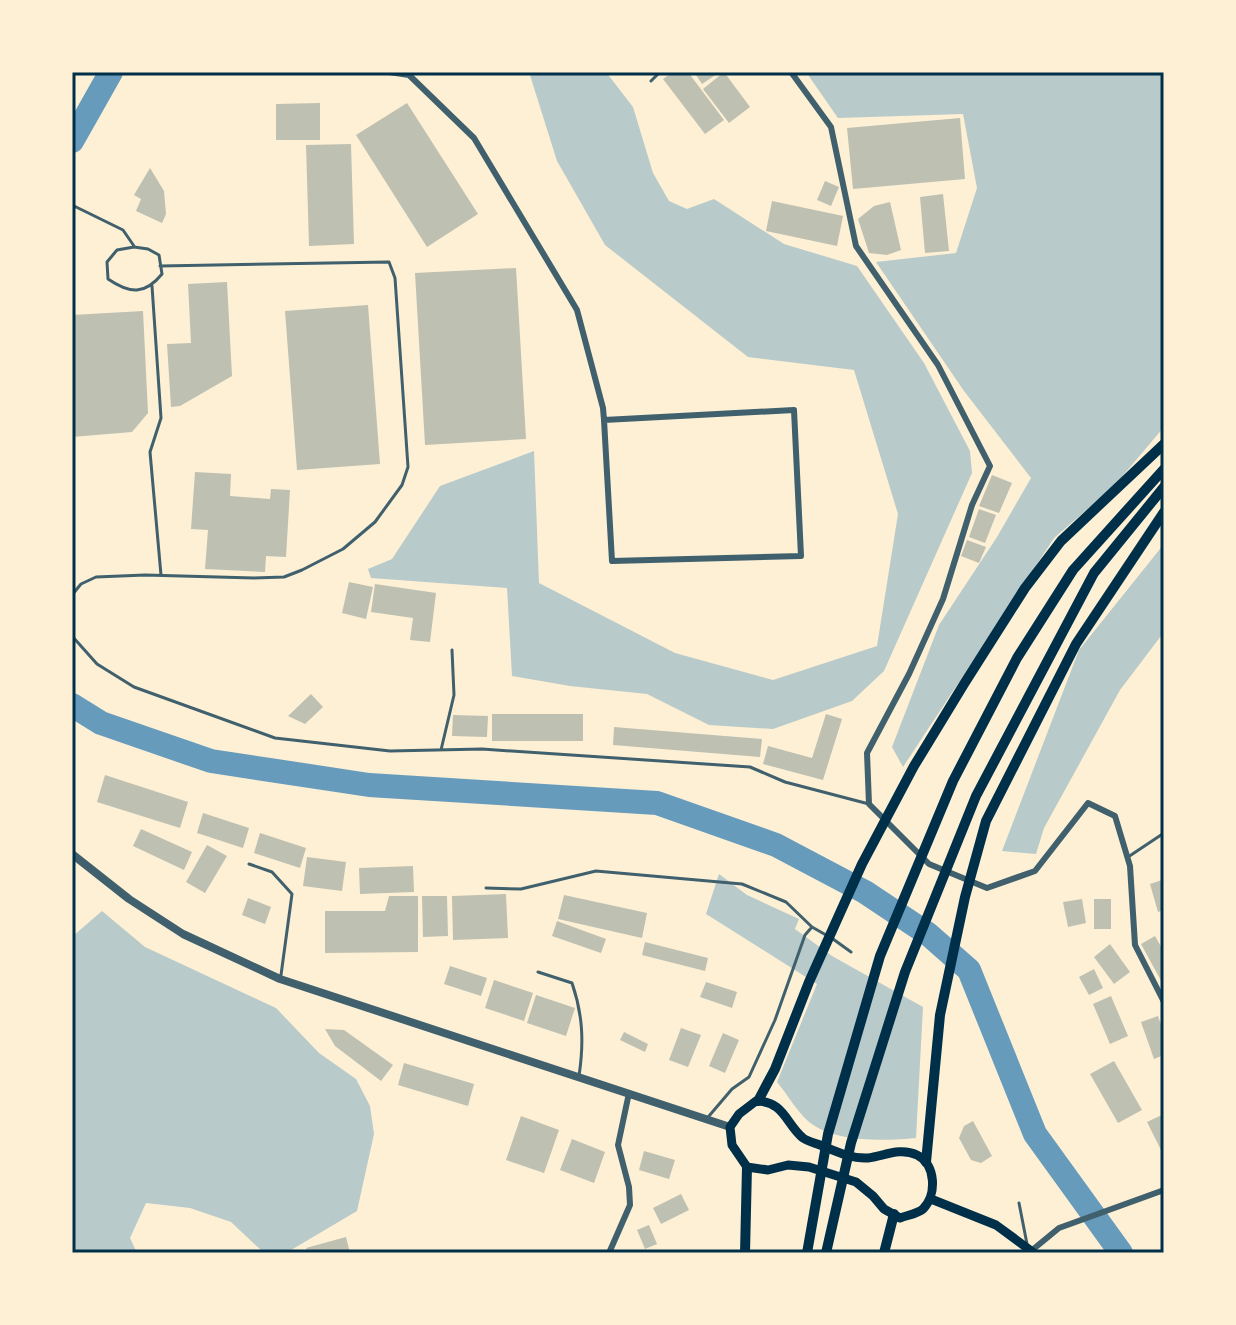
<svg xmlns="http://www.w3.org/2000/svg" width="1236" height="1325" font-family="Quicksand,sans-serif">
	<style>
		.green { fill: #b9caca }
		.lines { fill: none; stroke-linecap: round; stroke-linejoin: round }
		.river { stroke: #669bbc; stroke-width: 24 }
		.building { fill: #bec0b2 }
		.service { stroke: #3f606c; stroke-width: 3 }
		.minor { stroke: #3f606c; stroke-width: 6 }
		.tertiary { stroke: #3f606c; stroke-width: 8 }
		.secondary { stroke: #003049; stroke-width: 9 }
		.trunk { stroke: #003049; stroke-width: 10 }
		.neatline { fill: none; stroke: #003049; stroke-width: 3 }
	</style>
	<rect width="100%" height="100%" fill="#fdf0d5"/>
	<path class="green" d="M529,72H606L633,107L653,173L669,201L687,209L714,199L784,244L857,266L924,363L970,451L972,473L884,671L852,701L773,729L709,725L647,694L570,686L512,676L507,588L371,578L368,569L392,559L440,486L534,451L539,583L675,653L773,680L877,646L898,514L854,370L748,357L605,245L557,161Z
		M806,72H1164V427L1114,486L1054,538L903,767L892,747L939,625L997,537L1031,478L964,391L876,262L956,253L977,188L963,114L838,118Z
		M1164,544V632L1120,690L1044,828L1036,854L1002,851L1079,650Z
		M719,874L747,895L799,919L795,929L832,956L923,1007L916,1138C885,1141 833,1143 808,1121C796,1110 787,1094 777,1082L817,984L706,914Z
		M102,911L145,947L276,1008L319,1053L356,1079L370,1106L374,1134L357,1211L286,1253L263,1252L231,1222L190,1208L146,1203L130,1238L137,1253H72L73,936Z"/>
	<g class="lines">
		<path class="river" d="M72,141L111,72
			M72,705L101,723L211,761L369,785L657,803L776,845L865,892L928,934L969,970L1035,1134L1121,1253"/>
	</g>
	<path class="building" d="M673,72H688L724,120L705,134L663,79Z
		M694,72H720L702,84Z
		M724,72L750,107L729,123L703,89Z
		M320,103V140H276V104Z
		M407,103L478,214L427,247L356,135Z
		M960,118L965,179L853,189L847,128Z
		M351,144L354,244L309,246L306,145Z
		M150,168L164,191L166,214L162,223L136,211L141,199L134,195Z
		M825,181L839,187L831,206L817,200Z
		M943,194L949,251L925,253L920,197Z
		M772,201L843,216L837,246L766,231Z
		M890,202L901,250L887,255L869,253L858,219L874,206Z
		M516,268L526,439L425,445L415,273Z
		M227,282L232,376L180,406L171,407L167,344L191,343L188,284Z
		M368,305L380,464L297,470L285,311Z
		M143,311L148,413L132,432L72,437V315Z
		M195,472L231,474L230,496L270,499L271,489L290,490L286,557L266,556L265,572L205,569L208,530L191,529Z
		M992,475L1012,483L999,513L979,506Z
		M979,509L996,515L985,543L969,537Z
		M967,540L986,547L979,563L961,556Z
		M349,582L373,587L366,619L342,613Z
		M375,584L436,593L430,642L410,640L413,618L371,612Z
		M311,694L323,707L305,724L288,716Z
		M492,714H583V741H492Z
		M826,714L842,719L823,780L763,764L768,746L812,758Z
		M453,715L488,716L487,737L452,736Z
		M614,727L762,739L760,757L613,745Z
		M105,775L188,802L180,828L97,802Z
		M203,813L249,828L243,848L197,833Z
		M141,829L192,852L184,870L133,846Z
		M260,833L306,848L300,868L254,853Z
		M207,845L227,856L205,893L186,882Z
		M307,857L346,862L342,891L303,886Z
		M413,866L414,892L360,894L359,868Z
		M1162,880L1164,910L1158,912L1150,884Z
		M506,894L508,938L453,940L452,896Z
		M564,895L647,913L642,938L558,919Z
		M389,896H418V952L325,953V911H385Z
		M422,896H447L448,936L423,937Z
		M248,898L271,907L265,924L242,915Z
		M1082,899L1086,923L1068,927L1063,902Z
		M1094,899H1111V929H1094Z
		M557,921L606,939L601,953L552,936Z
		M1155,936L1164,952V986L1141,944Z
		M645,942L708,958L705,971L642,955Z
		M1110,944L1130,972L1114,984L1094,957Z
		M450,966L487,978L481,996L444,984Z
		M1094,969L1103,988L1089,995L1079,977Z
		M494,980L533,993L524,1021L485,1008Z
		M706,982L737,992L732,1008L700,997Z
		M536,995L575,1008L566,1036L527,1023Z
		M1111,996L1128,1036L1110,1044L1093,1004Z
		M1158,1016L1164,1033V1055L1154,1059L1141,1022Z
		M681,1028L701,1035L688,1067L669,1060Z
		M325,1029L344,1030L393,1065L381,1081L335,1046Z
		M624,1032L648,1044L645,1052L620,1040Z
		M723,1033L739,1040L725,1073L709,1066Z
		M1114,1061L1142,1110L1118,1123L1090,1074Z
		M404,1063L474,1084L468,1106L398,1085Z
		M1164,1114V1156L1147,1122Z
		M521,1116L559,1130L544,1173L506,1160Z
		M973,1121L992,1156L981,1163L971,1160L959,1138L964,1126Z
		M572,1139L605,1152L594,1183L560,1170Z
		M644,1151L675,1160L669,1179L639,1170Z
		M681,1194L689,1210L661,1224L653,1208Z
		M649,1225L657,1244L645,1249L637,1230Z
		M346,1237L350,1253H308L306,1248Z"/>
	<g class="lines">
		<path class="service" d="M651,81L660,72
			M72,205L123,230L134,246
			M134,247L148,249L159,255L162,274C145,295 130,294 108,279L107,262L117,250Z
			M152,286L161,418L150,452L161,575
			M72,595L81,584L96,577L145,575L254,578L284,577L302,570L343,549L375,522L402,485L408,467L395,278L389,262L160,266
			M72,636L97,664L134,687L275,738L390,751L482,749L750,767L785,782L869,804
			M441,750L454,695L452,650
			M1128,857L1164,833
			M249,864L272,872L292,894L281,975
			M486,888L521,889L596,871L742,884L786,902L812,927
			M833,939L851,952
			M538,972L572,983C583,1015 584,1043 579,1076
			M709,1116L732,1089L749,1077L775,1020L805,935L812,927L826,935
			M1019,1203L1027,1244"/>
		<path class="minor" d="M389,72L409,75L474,138L577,310L603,408L604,420L612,561L801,556L794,410L604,420
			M791,72L831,127L856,246L938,365L990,466L972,505L943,599L909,674L867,753L869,804L929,864L987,888L1035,871L1088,803L1115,816L1130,866L1135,945L1164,1002
			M1031,1251L1059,1228L1164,1190
			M609,1253L630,1205L629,1187L618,1145L629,1093"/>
		<path class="tertiary" d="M72,854L129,899L183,934L280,979L730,1127"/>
		<path class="secondary" d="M756,1101C784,1101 786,1124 803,1138C807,1141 815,1143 820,1145C835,1151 851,1159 868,1158C884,1156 900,1147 917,1155C936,1164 937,1195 923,1209C917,1214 908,1215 900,1218L884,1209L873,1196L856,1182L809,1167L788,1165L768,1170L747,1167L732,1145L730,1127L739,1114Z
			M931,1199L996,1225L1034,1253"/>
		<path class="trunk" d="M758,1101L775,1069L809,982L862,864L914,766L964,684L1025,588L1061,541L1164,444
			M926,1162L940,1015L965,897L986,821L1076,644L1164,512
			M745,1253L747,1167
			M807,1253L828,1134L880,956L953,781L1017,658L1073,570L1164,469
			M826,1253L851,1143L905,972L976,796L1094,573L1164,487
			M884,1253L894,1214"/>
	</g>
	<rect width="1236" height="1325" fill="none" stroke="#fdf0d5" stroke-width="148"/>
	<rect x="74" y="74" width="1088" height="1177" class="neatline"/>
</svg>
